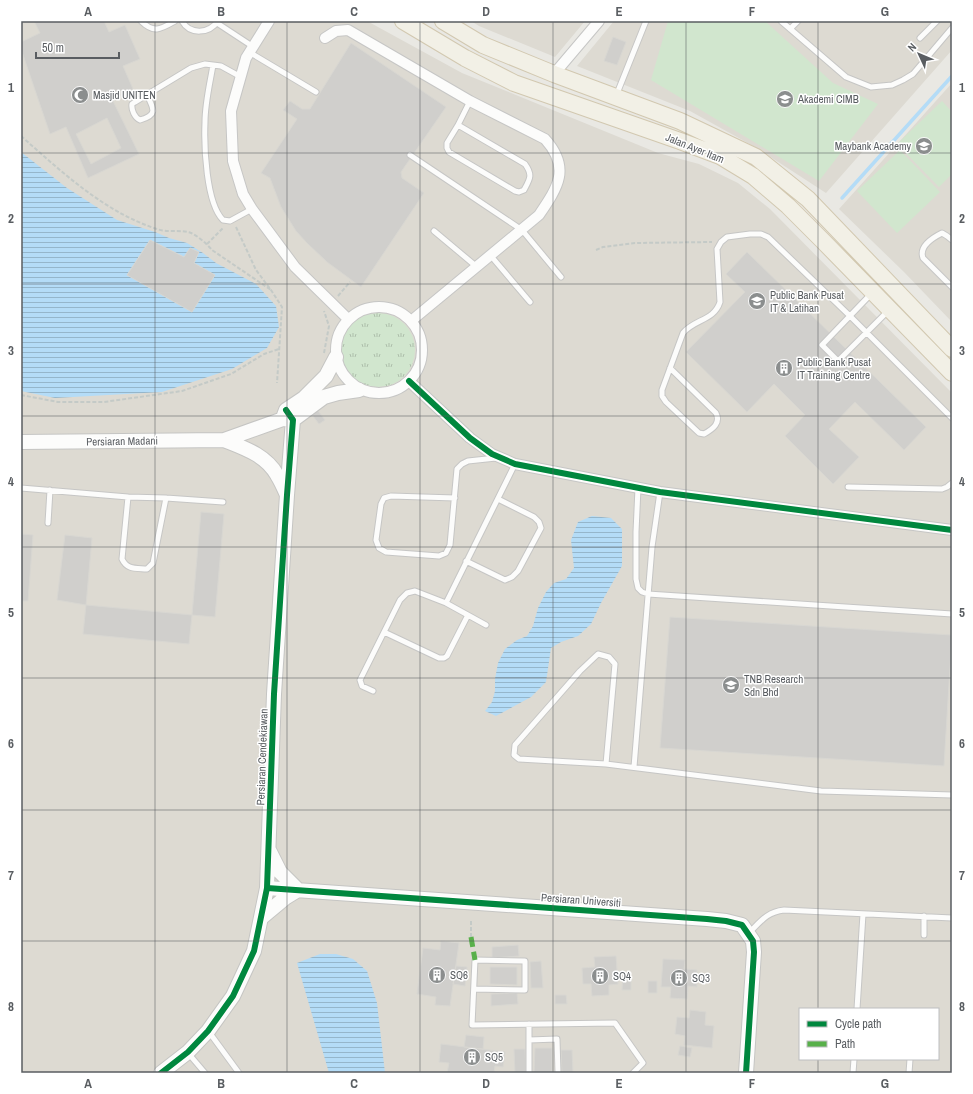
<svg xmlns="http://www.w3.org/2000/svg" width="973" height="1094" font-family="'Archivo Narrow',sans-serif">
	<style>
		.education { fill: #dddad2; fill-rule: evenodd }
		.grass { fill: url(#grass-tufts) }
		.garden { fill: #d1e6ce }
		.water { fill: url(#water-rules) }
		.lines { fill: none; stroke-linecap: round; stroke-linejoin: round }
		.stream { stroke: #b4dcf7; stroke-width: 3.5 }
		.building { fill: #d0cfcc; stroke: #d8d7d2; fill-rule: evenodd }
		.lane-casing { stroke: #c6c6c5; stroke-width: 7 }
		.street-casing { stroke: #c6c6c5; stroke-width: 12 }
		.secondary-casing { stroke: #c5c5c3; stroke-width: 16 }
		.primary-casing { stroke: #d2c8b0; stroke-width: 18 }
		.path { stroke: #c4cac7; stroke-width: 2; stroke-dasharray: 4 2; stroke-linecap: butt }
		.lane { stroke: #fcfcfb; stroke-width: 5 }
		.street { stroke: #fcfcfb; stroke-width: 10 }
		.secondary { stroke: #fcfcfb; stroke-width: 14 }
		.primary { stroke: #f2f0e6; stroke-width: 16 }
		.quiet { stroke: #58b04a; stroke-width: 5; stroke-dasharray: 10 5; stroke-linecap: butt }
		.cycleway-casing { stroke: #fff; stroke-width: 8 }
		.cycleway { stroke: #00873e; stroke-width: 6 }
		.grid { fill: none; stroke: #595d61; stroke-width: 1; stroke-opacity: 0.55 }
		.labels { text-anchor: middle; stroke-width: 3; stroke-linejoin: round; paint-order: stroke }
		.poi-label { font-size: 11px; fill: #595d61; stroke: #fff; text-anchor: start }
		.street-label { font-size: 11px; fill: #595d61; stroke: #fff }
		.neatline { fill: none; stroke: #595d61; stroke-width: 1.5 }
		.grid-label { font-size: 13px; text-anchor: middle; font-weight: bold; fill: #595d61 }
	</style>
	<defs>
		<pattern id="grass-tufts" width="24" height="20" patternUnits="userSpaceOnUse"><rect width="24" height="20" fill="#d1e6ce"/><path d="M3 7l-1-3M5 7V3M7 7l1-3M15 17l-1-3M17 17v-4M19 17l1-3" fill="none" stroke="#adbeab"/></pattern>
		<pattern id="water-rules" width="6" height="5" patternUnits="userSpaceOnUse"><rect width="6" height="5" fill="#b4dcf7"/><path d="M0 2.5h6" fill="none" stroke="#95b6cb"/></pattern>
	</defs>
	<rect width="100%" height="100%" fill="#e9e8e3"/>
	<path class="education" d="M21,21H367L462,73L658,153L699,164L738,183L770,209L952,393V1073H21ZM800,1009H938V1059H800Z
		M471,21H585L555,57L479,26Z
		M614,21H952V50L826,193L755,147L690,111L577,66Z
		M952,83V322L904,272L839,209Z"/>
	<path class="grass" d="M341 350a37 37 0 1 1 74 0a37 37 0 1 1-74 0Z"/>
	<path class="garden" d="M668,21H765L833,83L878,104L819,181L651,80Z
		M942,101L952,112V174L939,187L897,144Z
		M900,150L940,192L897,233L857,191Z"/>
	<path class="water" d="M21,152L67,188L117,220L155,232L169,238L187,243L203,253L216,263L256,284L276,306L279,327L267,348L232,369L162,392L55,398L21,391Z
		M592,516L611,518L622,529V566L601,603L591,624L578,636L561,642L551,648L546,682L531,697L496,716L485,711L492,702L495,691V679L498,663L505,649L517,640L527,636L533,626L538,608L546,592L554,583L566,579L574,568L571,540L578,522Z
		M320,954H336L353,959L367,971L377,1003L385,1073H329L297,963Z"/>
	<g class="lines">
		<path class="stream" d="M842,198L952,76"/>
	</g>
	<path class="building" d="M34,21H104L109,32L125,25L140,59L123,66L133,89L113,101L139,154L88,178L66,127L50,134L21,49V42L40,33ZM107,118L121,148L91,164L76,134Z
		M613,37L626,42L617,65L604,61Z
		M351,43L446,107L401,172L402,178L424,193L361,287L327,262L307,243L296,231L281,207L270,178L261,173L297,119L283,110L290,101L302,109H310Z
		M150,240L184,257L190,248L199,252L194,263L215,275L192,312L127,275Z
		M747,252L926,427L904,450L855,402L829,429L859,457L833,484L785,436L805,415L774,384L747,412L686,352L745,292L726,274Z
		M303,391L325,420L319,424L297,395Z
		M201,512L224,514L215,617L192,615Z
		M21,534L33,535L28,601H21Z
		M65,535L92,538L86,605L57,600Z
		M86,605L192,615L189,644L83,634Z
		M670,617L952,635L944,766L660,748Z
		M441,941L459,943L450,1006L435,1005L436,997L417,994L423,948L440,950Z
		M518,945L519,956L492,958V947Z
		M616,956L618,984L609,985V995L592,996L591,984H583L582,968L595,967L594,957Z
		M663,959L685,960L684,969L697,970V987L688,986L687,999L670,998L671,987H661Z
		M541,961L543,988H531L530,962Z
		M456,966L467,967L465,986L453,984Z
		M490,967H517V985L490,984Z
		M623,978H631V990H622Z
		M648,981H657V993H648Z
		M517,993L518,1004L491,1006V994Z
		M555,995H566L567,1004H555Z
		M690,1010L706,1012L705,1025L714,1026L712,1048L684,1045L685,1036L675,1034L677,1017L689,1018Z
		M466,1035L484,1037L483,1049L464,1047Z
		M441,1044L505,1052L503,1067L495,1066L494,1073H447L449,1063L439,1062Z
		M680,1046L692,1048L690,1057L678,1055Z
		M535,1048H552V1073H534Z
		M514,1049H525L526,1073H515Z
		M561,1050H572L573,1073H562Z"/>
	<g class="lines">
		<g class="lane-casing">
			<path id="lane" d="M141,21C154,34 161,29 175,21
				M182,21C190,35 209,34 218,21
				M781,21L846,77L871,87L892,85L903,80L913,74L952,28
				M217,23L252,46
				M790,29L798,21
				M920,38L937,21
				M249,52L316,92
				M241,77L221,66L213,65C210,83 205,103 205,122C204,146 206,203 223,220L230,221L252,209
				M147,95C154,109 158,115 140,120C135,118 131,110 132,104L135,102L191,68L205,64L213,65
				M616,96L646,21
				M458,125L525,164C533,175 530,179 524,190L519,192L515,191L449,152L447,148V143L458,125L470,101
				M410,155L522,230L561,277
				M434,231L477,267
				M952,240L947,236L942,233C932,238 919,247 923,258L952,287
				M491,256L530,302
				M871,294L822,345L838,361L889,310
				M670,368L716,413C721,423 713,429 704,434L699,433L666,402L662,396V390L683,333C694,319 714,321 720,302L717,249L721,242L727,237L750,234H761L768,237L850,316L952,418
				M848,487L942,489L947,487L952,483
				M21,488L128,497L166,498L223,502
				M638,488L636,532V579L638,588L642,592L648,594L952,614
				M128,497L122,559C127,570 136,568 147,569L153,563L166,498
				M455,498L391,496L384,498L381,504L376,540L379,548L386,552L439,556L446,553L450,545L457,469L462,464L468,461L496,458
				M48,523L50,490
				M466,561L505,580L512,577L518,571L541,528L539,522L534,517L498,499
				M446,603L486,625
				M384,632L439,658H444L447,656L468,615
				M598,654L609,657L615,664L606,764L519,759L514,755L515,745L580,671Z
				M373,691L362,686L360,680L400,600L407,593L415,591L446,603L515,464
				M606,764L821,791L952,795
				M634,767L652,547L660,492
				M924,916V935
				M749,933C761,921 767,912 784,910L952,918
				M474,989L525,990V961L475,960L472,1025L615,1023L643,1063L633,1073
				M857,1009L863,914
				M209,1032L239,1073
				M529,1040L557,1039L558,1073
				M188,1053L205,1073
				M529,1073V1024
				M853,1073L854,1059
				M909,1073L910,1059"/>
		</g>
		<g class="street-casing">
			<path id="street" d="M269,21L246,58L231,111L233,161L243,194L252,209L295,267L348,319
				M325,38L336,31L348,30L470,101L545,139C571,168 558,187 539,215L411,321
				M554,74L599,21
				M336 350a43 43 0 1 1 86 0a43 43 0 1 1-86 0Z
				M409,381L470,438L492,454L515,464L660,492L952,530"/>
		</g>
		<g class="secondary-casing">
			<path id="secondary" d="M283,418L286,410L304,398L326,376L336,357
				M224,440C244,448 266,455 277,475C281,481 284,488 287,495
				M21,442L224,440L283,419L293,420L324,397L338,393L359,390
				M269,850L280,872L298,890
				M267,888L707,919L726,921L742,925L753,941L754,952L746,1073
				M261,918L285,898L298,890
				M161,1073L188,1052L208,1031L233,996L254,951L267,888L274,694L287,495L293,420L286,410"/>
		</g>
		<g class="primary-casing">
			<path id="primary" d="M403,21L465,58L514,83L680,141L720,156L753,176L788,206L822,240L952,373
				M443,21L483,45L554,74L680,121L756,157L808,199L952,349"/>
		</g>
		<path class="path" d="M21,136C62,172 104,212 157,229C167,233 180,229 191,233C198,236 207,244 212,250L271,290
			M236,227L256,270L271,290L282,307L277,383
			M207,244L223,228
			M596,250L603,247L635,243L712,242
			M338,296L350,282
			M324,353L329,326L324,311
			M21,395L58,402H104L182,391L231,374L264,354L279,349
			M471,937V920"/>
		<use href="#lane" class="lane"/>
		<use href="#street" class="street"/>
		<use href="#secondary" class="secondary"/>
		<use href="#primary" class="primary"/>
		<path class="quiet" d="M471,937L475,960"/>
		<g class="cycleway-casing">
			<path id="cycleway" d="M409,381L470,438L492,454L515,464L660,492L952,530
				M267,888L707,919L726,921L742,925L753,941L754,952L746,1073
				M161,1073L188,1052L208,1031L233,996L254,951L267,888L274,694L287,495L293,420L286,410"/>
		</g>
		<use href="#cycleway" class="cycleway"/>
	</g>
	<path class="grid" d="M155,21V1073M287,21V1073M420,21V1073M553,21V1073M686,21V1073M818,21V1009M21,153H952M21,284H952M21,416H952M21,547H952M21,678H952M21,810H952M21,941H952M818,1059V1073"/>
	<defs>
		<g id="mosque-disc" transform="scale(0.9)"><circle r="9.5" fill="#8b8e8e" stroke="#fff"/><path d="M3.5-4.9A6 6 0 1 0 3.5 4.9A5 5 0 1 1 3.5-4.9Z" fill="#fff"/></g>
		<g id="university-disc" transform="scale(0.9)"><circle r="9.5" fill="#8b8e8e" stroke="#fff"/><path d="M0-5L7-2L0 1L-7-2ZM-4 1L0 2.5L4 1V4Q0 6-4 4Z" fill="#fff"/></g>
		<g id="building-disc" transform="scale(0.9)"><circle r="9.5" fill="#8b8e8e" stroke="#fff"/><path d="M-4-6H4V6H1V3H-1V6H-4ZM-2.5-4.3h1.7v1.8h-1.7ZM.8-4.3h1.7v1.8H.8ZM-2.5-1h1.7V.8h-1.7ZM.8-1h1.7V.8H.8Z" fill="#fff"/></g>
	</defs>
	<g fill-rule="evenodd">
		<use href="#mosque-disc" x="80" y="95"/>
		<use href="#university-disc" x="785" y="99"/>
		<use href="#university-disc" x="924" y="146"/>
		<use href="#university-disc" x="757" y="301"/>
		<use href="#building-disc" x="784" y="368"/>
		<use href="#university-disc" x="731" y="685"/>
		<use href="#building-disc" x="437" y="975"/>
		<use href="#building-disc" x="600" y="976"/>
		<use href="#building-disc" x="679" y="978"/>
		<use href="#building-disc" x="472" y="1057"/>
	</g>
	<g class="labels">
		<g class="poi-label">
			<text x="93" y="99">Masjid UNITEN</text>
			<text x="798" y="103">Akademi CIMB</text>
			<text x="911" y="150" text-anchor="end">Maybank Academy</text>
			<text x="770" y="299">Public Bank Pusat<tspan x="770" dy="13">IT &amp; Latihan</tspan></text>
			<text x="797" y="366">Public Bank Pusat<tspan x="797" dy="13">IT Training Centre</tspan></text>
			<text x="744" y="683">TNB Research<tspan x="744" dy="13">Sdn Bhd</tspan></text>
			<text x="450" y="979">SQ6</text>
			<text x="613" y="980">SQ4</text>
			<text x="692" y="982">SQ3</text>
			<text x="485" y="1061">SQ5</text>
		</g>
		<g class="street-label">
			<text transform="translate(695 148) rotate(22)" y="4">Jalan Ayer Itam</text>
			<text transform="translate(122 441) rotate(-1)" y="4">Persiaran Madani</text>
			<text transform="translate(262 757) rotate(-88)" y="4">Persiaran Cendekiawan</text>
			<text transform="translate(581 900) rotate(4)" y="4">Persiaran Universiti</text>
		</g>
	</g>
	<rect width="973" height="1094" fill="none" stroke="#ffffff" stroke-width="44"/>
	<rect x="799" y="1008" width="140" height="52" fill="#ffffff" stroke="#bdbec0"/>
	<rect x="807" y="1021" width="20" height="6" fill="#00873e" stroke="#bdbec0"/>
	<text x="835" y="1028" font-size="12" fill="#595d61">Cycle path</text>
	<rect x="807" y="1041" width="20" height="6" fill="#58b04a" stroke="#bdbec0"/>
	<text x="835" y="1048" font-size="12" fill="#595d61">Path</text>
	<g transform="translate(919 54) rotate(314)" stroke="#ffffff" stroke-width="3" paint-order="stroke">
	<path d="M0-3L7 15L0 10L-7 15Z" fill="#595d61"/>
	<text y="-6" font-size="11" font-weight="bold" text-anchor="middle" fill="#595d61">N</text>
	</g>
	<path d="M36 52v6h83v-6" fill="none" stroke="#595d61" stroke-width="2"/>
	<text x="42" y="52" font-size="12" fill="#595d61" stroke="#ffffff" stroke-width="3" paint-order="stroke">50 m</text>
	<rect x="22" y="22" width="929" height="1050" class="neatline"/>
	<g class="grid-label">
		<text x="88" y="16">A</text>
		<text x="221" y="16">B</text>
		<text x="354" y="16">C</text>
		<text x="486" y="16">D</text>
		<text x="619" y="16">E</text>
		<text x="752" y="16">F</text>
		<text x="885" y="16">G</text>
		<text x="11" y="92">1</text>
		<text x="962" y="92">1</text>
		<text x="11" y="223">2</text>
		<text x="962" y="223">2</text>
		<text x="11" y="355">3</text>
		<text x="962" y="355">3</text>
		<text x="11" y="486">4</text>
		<text x="962" y="486">4</text>
		<text x="11" y="617">5</text>
		<text x="962" y="617">5</text>
		<text x="11" y="748">6</text>
		<text x="962" y="748">6</text>
		<text x="11" y="880">7</text>
		<text x="962" y="880">7</text>
		<text x="11" y="1011">8</text>
		<text x="962" y="1011">8</text>
		<text x="88" y="1088">A</text>
		<text x="221" y="1088">B</text>
		<text x="354" y="1088">C</text>
		<text x="486" y="1088">D</text>
		<text x="619" y="1088">E</text>
		<text x="752" y="1088">F</text>
		<text x="885" y="1088">G</text>
	</g>
</svg>
